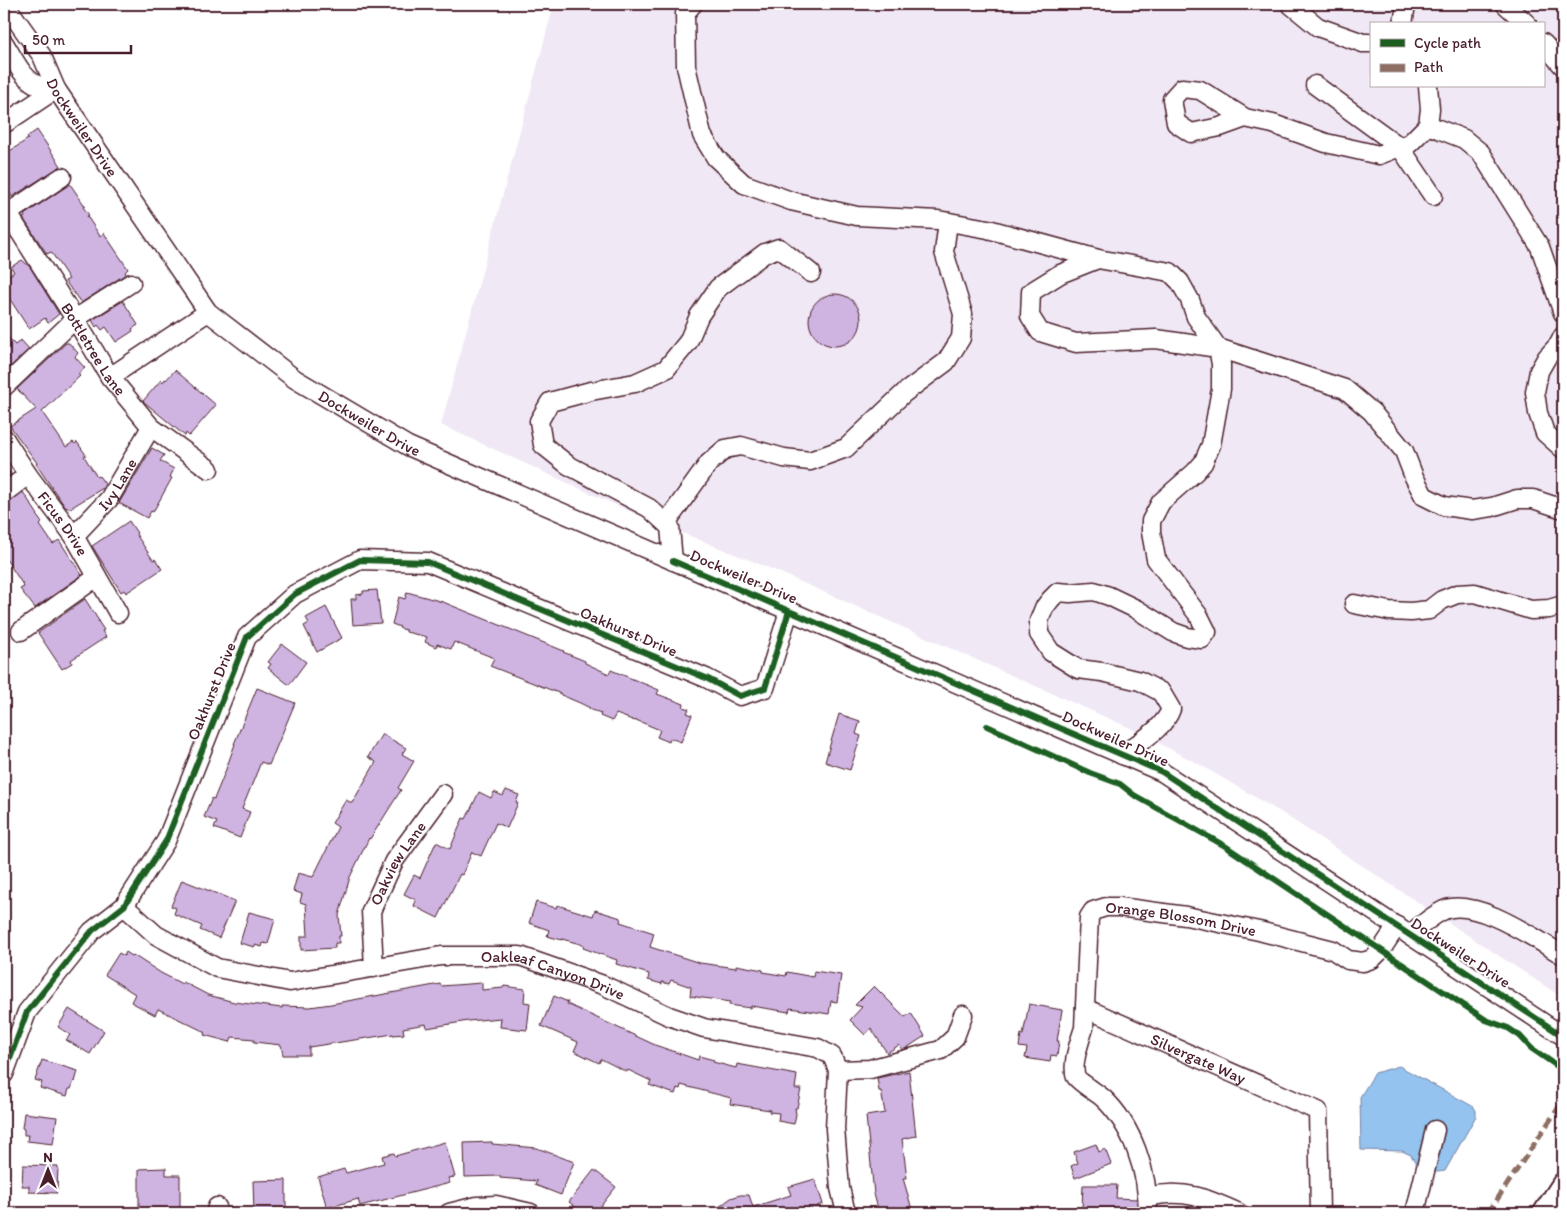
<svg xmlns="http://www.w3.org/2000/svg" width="1567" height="1217" font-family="Itim,sans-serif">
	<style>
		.built { fill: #f1e8f6; fill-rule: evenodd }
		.water { fill: #94c3ef; stroke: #7681a1 }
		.building { fill: #cfb4e2; stroke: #4a1f2b }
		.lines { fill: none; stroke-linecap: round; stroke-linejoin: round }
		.minor-casing { stroke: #4a1f2b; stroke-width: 21 }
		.major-casing { stroke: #4a1f2b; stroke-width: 25 }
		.minor { stroke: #fff; stroke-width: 18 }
		.major { stroke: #fff; stroke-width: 21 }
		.quiet { stroke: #8d6e63; stroke-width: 5; stroke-dasharray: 10 5; stroke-linecap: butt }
		.cycleway-casing { stroke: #fff; stroke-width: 9 }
		.cycleway { stroke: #1b5e20; stroke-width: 6 }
		.labels { text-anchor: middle; stroke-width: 4; stroke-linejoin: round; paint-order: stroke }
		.street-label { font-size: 16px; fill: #4a1f2b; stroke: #fff }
	</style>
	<rect width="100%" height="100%" fill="#fff"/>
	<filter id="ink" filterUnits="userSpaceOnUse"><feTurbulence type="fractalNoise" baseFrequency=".02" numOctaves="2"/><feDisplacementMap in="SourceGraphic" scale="10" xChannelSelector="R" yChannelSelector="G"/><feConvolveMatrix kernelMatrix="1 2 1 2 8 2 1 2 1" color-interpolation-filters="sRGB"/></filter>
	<g filter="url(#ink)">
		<path class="built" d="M554,4H1563V998L1282,813L1204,767L1130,728L774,570L631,512L441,425ZM1371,24H1543V86H1371Z"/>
		<path class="water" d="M1399,1066L1474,1107L1476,1111V1116L1445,1171L1437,1172L1418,1167L1411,1155L1402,1151L1361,1150L1360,1097L1375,1073Z"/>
		<path class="building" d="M37,130L61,166L12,197L10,193L8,195L4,189V155L28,139L27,137Z
			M70,184L85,206L83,207L89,215L87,216L100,236L104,233L128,269L125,272L126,274L81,303L65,281L69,279L51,252L47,254L23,218L25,217L24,215Z
			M22,260L30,267L59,314L48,323L45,318L29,329L4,290V279L14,272L11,267Z
			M809 320a26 26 0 1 1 52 0a26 26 0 1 1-52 0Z
			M123,301L138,325L132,329L133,331L116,342L106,327L102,330L98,325L96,327L92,320Z
			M4,333L15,345L21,340L29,349L4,373Z
			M66,343H69L78,353L75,357L85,368L78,374L80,376L42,412L66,447L73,442L75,444L77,442L86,455L84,456L97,477L99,476L105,484L103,488L69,509L68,507L66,508L50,485L36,464L37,463L10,426L36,409L17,389Z
			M175,370L216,405L189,436L186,433L185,436L143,401L161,380L163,382L165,379L166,380Z
			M152,448L164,455L160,461L174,469L170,477L172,478L153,512L151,511L147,518L119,503Z
			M4,464L11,475L4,480Z
			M23,492L38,515L37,516L42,523L40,525L53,544L59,540L82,575L35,608L20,589L24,587L21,582L4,556V503L10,502Z
			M129,521L137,533L136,534L147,551L153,560L155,559L162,569L126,593L124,590L121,592L92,546Z
			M377,590L381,623L353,625L351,599H356V595L363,594V591Z
			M407,592L443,602L564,651L563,652L585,661V663L609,674L611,670L659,690L657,694L684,704L683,707L689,709L687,713L692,715L681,742L670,738L669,742L657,737L660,730L636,720L635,721L616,714L612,721L600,716L601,713L589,709L590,708L580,703L561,695V694L490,666L494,658L454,642L451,649L437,644L436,647L425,642L427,637L406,632V630L399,628L400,627L392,624L399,597L405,599Z
			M85,599L99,621H98L104,630L102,631L106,637L71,660L72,663L62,669L38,633Z
			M326,607L342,638L317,652L304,626L309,623L306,618Z
			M282,644L306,662L289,685L268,668L271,664L268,662Z
			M257,688L295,703L269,765L261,762L242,809L250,812L240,838L214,828L217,822L204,817L212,798L214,799L225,772L235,744H234Z
			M839,714L860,721L856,734L861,736L850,770L825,762Z
			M382,734L406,748L402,754L414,761L398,788L401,790L370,839L369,838L350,877L339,915L341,936H339V943H335V948L301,950V936H308L306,904L300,902L302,894L293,891L298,873L313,877L338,827L332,823L346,800L352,803L376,762L368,757Z
			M506,790L519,795L516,802L518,803L507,828L496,823L481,856L472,852L462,875L460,874L438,918L414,906L416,900L404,894L414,875L420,878L436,842L450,849L463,818L466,819L479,792L491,798L494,792L503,796Z
			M182,880L235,901L219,938L200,930L202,926L174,914L176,908L171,906Z
			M536,902L556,908L557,905L593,916L595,910L621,918L620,922L654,933L650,947L700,963L736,968V965L763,970V972L786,976L787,972L813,977L814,971L841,975L837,1002L831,1001L829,1014L790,1008L789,1012L751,1006L750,1008L729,1005L730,1002L690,996L691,987L671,980L669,984L662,982V984L648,980L649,974L616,964L617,960L583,948L584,945L562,939V940L547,936L549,930L529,923Z
			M249,912L275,919L268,944L263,943L262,947L255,945L254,947L240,943Z
			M126,952L132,956L133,955L161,973L182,984L183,982L208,995L234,1002L282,1008V1006L310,1007L331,1004L440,984L441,986L482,983V990L503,988L504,986L525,989L524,1002L530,1003L527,1030L500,1027L501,1018L468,1021L427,1028L426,1024L403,1028L404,1034L393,1035V1034L309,1047V1055H283L281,1045L254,1042V1039L232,1037L230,1042L204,1035L205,1032L158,1009L155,1015L131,1002L135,994L105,975L119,953L124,956Z
			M874,986L905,1017L911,1013L925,1036L905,1049L902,1050L899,1045L887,1053L871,1028L865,1035L850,1020L862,1007L855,1005Z
			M554,996L568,1002L567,1004L655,1045L698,1060L699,1056L714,1060L713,1062L736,1068L737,1064L797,1075L795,1089H801L797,1108H795L796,1114L794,1124L778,1121L779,1113L769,1112L770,1110L730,1104L731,1098L681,1085L680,1089L677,1088L675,1094L649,1085L651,1081L628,1070L627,1072L601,1059L599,1063L574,1051L578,1042L541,1026Z
			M1029,1004L1062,1010L1057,1041H1059L1057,1056L1051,1055L1050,1062L1025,1058L1027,1048L1019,1047L1021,1034L1023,1035Z
			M69,1009L104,1031L90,1054L66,1040L70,1035L58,1027Z
			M42,1060L78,1071L75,1082L74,1081L71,1089H69L67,1096L40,1088L42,1082L35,1080Z
			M909,1071L916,1136L902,1139L907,1178H903L913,1213H882L880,1209H878L874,1194L866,1116L885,1113L881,1091H879L877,1078Z
			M24,1113L57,1117L53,1144L27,1141L28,1135H24V1129L22,1128Z
			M445,1142L455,1177L448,1178L450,1183L360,1206L358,1199L327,1208L318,1177L344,1169L346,1173L384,1163L382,1156L394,1153L395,1156Z
			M492,1142V1144L537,1148L574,1162L561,1195L535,1185L537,1181L500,1178V1176L465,1177L464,1143Z
			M1096,1144L1099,1152L1105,1149L1111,1164L1075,1178L1071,1166L1078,1163L1074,1152Z
			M23,1165L58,1166L57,1193L29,1192V1186H22Z
			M166,1168V1175H180V1213H139V1169Z
			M594,1170L616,1187L595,1213H583L569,1202Z
			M815,1179L823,1204L817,1206L819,1213H711L731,1198L740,1195H749L753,1207L791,1195L788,1187Z
			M286,1180V1213H254L253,1181Z
			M1083,1185H1117L1116,1198L1137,1199V1209L1082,1208Z"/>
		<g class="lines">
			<g class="minor-casing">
				<g id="minor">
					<path id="s1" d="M5,4L42,56L56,89L208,312L295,379L408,446L1162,772L1563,1036"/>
					<path d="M693,4L685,13L686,66L702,135L716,158L744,184L791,201L857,216L938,220L988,229L1098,259L1170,272L1180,282L1190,300L1196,317L1218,348L1221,364V389L1211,445L1203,463L1195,472L1161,502L1151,521V532L1156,559L1199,616L1207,632L1202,639L1187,637L1173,632L1136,609L1109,596L1094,591L1070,593L1058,592L1051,599L1044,608L1039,621V634L1051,652L1078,669L1102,672L1140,681L1161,692L1171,709C1164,729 1139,742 1122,755"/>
					<path d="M1290,4L1318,27L1363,43H1371"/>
					<path d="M1505,4L1527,24"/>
					<path d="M1403,24L1406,4"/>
					<path d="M4,43C13,57 23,81 40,86C45,88 51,88 56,89"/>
					<path d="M1543,43L1563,66"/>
					<path d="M1315,85L1400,147L1433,196"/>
					<path d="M1245,118L1220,127L1191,133L1176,123L1172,99L1182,88L1200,90L1245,118L1273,124L1326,143L1379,155L1410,143L1428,125L1430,109L1428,86"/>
					<path d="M4,124L56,89"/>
					<path d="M1428,125L1464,139L1481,153L1540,247L1563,313"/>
					<path id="s2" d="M4,207L75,319L110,377L151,427L209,469"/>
					<path d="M8,213L62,177"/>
					<path d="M1098,259L1060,274L1031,292L1030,316L1040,332L1076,343L1156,339L1218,348L1345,389L1372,412L1404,451L1414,477L1424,496L1444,506L1472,510L1492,507L1517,499H1533L1563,509"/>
					<path d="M1563,336L1559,344L1547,357L1539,371L1535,392L1538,413L1545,433L1563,449"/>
					<path d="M110,377L208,312"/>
					<path d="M4,387L75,319L131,283"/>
					<path id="s3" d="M4,438L28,475L74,536L118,613"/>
					<path d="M4,493L28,475"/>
					<path d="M666,523L709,463L725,449L741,446L784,458L810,461L846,448L904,393L946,362L961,338L963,314L944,252L948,222"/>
					<path id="s4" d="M74,536L109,499L151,427"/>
					<path d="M673,561L670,527L649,508L568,465L543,445L539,421L550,402L591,391L635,383L666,369L688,342L699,316L718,288L765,253L779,248L811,273"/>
					<path d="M1354,604L1389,611L1411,612L1429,610L1442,600L1457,594L1475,593L1531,610L1549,609L1563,605"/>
					<path d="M21,631L97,577"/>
					<path id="s5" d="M124,906L156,935L217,968L290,982L441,956H520L603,985L669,1016L704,1028L818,1048L832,1056L838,1070L835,1129L840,1188L846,1213"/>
					<path d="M1409,935C1419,927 1433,915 1444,910C1476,897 1535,939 1563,955"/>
					<path id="s6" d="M374,968L371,911L394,861L443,794"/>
					<path id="s7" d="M1085,1008L1318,1111L1320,1213"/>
					<path d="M838,1070L870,1069L941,1050L955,1037L963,1015"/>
					<path d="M4,1074L27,1012L92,931L124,906L166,841L247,637L295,594L360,560L428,562L706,678L740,696L765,688L789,611"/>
					<path d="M1148,1197C1184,1188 1208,1199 1239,1213"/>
					<path d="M215,1213L217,1207"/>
					<path d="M449,1213L477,1206L496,1205L531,1213"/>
					<path id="s8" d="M1148,1213C1148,1173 1133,1126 1103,1098C1097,1093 1078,1081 1076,1077C1071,1065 1080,1040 1084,1028L1089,917L1093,911L1106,907H1119L1186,916L1259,931L1333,950L1348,960L1363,962L1372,959L1381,950L1397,926"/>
					<path d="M1415,1213L1435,1130"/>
				</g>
			</g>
			<g class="major-casing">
				<path id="major" d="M1544,1213L1563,1184"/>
			</g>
			<use href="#minor" class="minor"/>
			<use href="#major" class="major"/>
			<path class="quiet" d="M1488,1213L1563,1101"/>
			<g class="cycleway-casing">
				<path id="cycleway" d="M673,561L1162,772L1563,1036
					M987,726L1090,773L1120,784L1134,795L1225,846L1486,1020L1508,1028L1520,1036L1531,1048L1563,1070
					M4,1074L27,1012L92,931L124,906L166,841L247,637L295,594L360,560L428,562L706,678L740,696L765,688L789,611"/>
			</g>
			<use href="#cycleway" class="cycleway"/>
		</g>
	</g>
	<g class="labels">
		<g class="street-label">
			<text dy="6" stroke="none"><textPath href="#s1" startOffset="146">Dockweiler Drive</textPath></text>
			<text dy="6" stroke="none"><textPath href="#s2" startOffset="168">Bottletree Lane</textPath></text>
			<text dy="6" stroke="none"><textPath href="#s1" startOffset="566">Dockweiler Drive</textPath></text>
			<text dy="6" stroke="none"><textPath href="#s4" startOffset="68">Ivy Lane</textPath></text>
			<text dy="6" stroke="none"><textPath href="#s3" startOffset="104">Ficus Drive</textPath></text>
			<text transform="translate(744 576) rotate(23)" y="6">Dockweiler Drive</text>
			<text transform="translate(629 631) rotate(23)" y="6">Oakhurst Drive</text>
			<text transform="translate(211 691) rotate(-68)" y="6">Oakhurst Drive</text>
			<text transform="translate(1116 738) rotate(24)" y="6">Dockweiler Drive</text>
			<text dy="6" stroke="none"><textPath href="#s6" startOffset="112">Oakview Lane</textPath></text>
			<text dy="6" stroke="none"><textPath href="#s8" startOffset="419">Orange Blossom Drive</textPath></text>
			<text transform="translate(1461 952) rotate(33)" y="6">Dockweiler Drive</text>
			<text dy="6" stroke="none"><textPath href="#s5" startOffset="455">Oakleaf Canyon Drive</textPath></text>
			<text dy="6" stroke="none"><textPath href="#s7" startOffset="124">Silvergate Way</textPath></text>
		</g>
	</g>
	<rect width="1567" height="1217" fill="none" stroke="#fff" stroke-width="20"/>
	<rect x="10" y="10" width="1547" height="1197" fill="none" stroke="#4a1f2b" stroke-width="2" filter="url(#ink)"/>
	<rect x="1370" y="22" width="175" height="65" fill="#ffffff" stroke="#b7a5aa"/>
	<rect x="1380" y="39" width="25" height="8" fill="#1b5e20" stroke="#b7a5aa"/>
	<text x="1414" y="48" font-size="15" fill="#4a1f2b">Cycle path</text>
	<rect x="1380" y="64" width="25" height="8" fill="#8d6e63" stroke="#b7a5aa"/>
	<text x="1414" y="72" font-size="15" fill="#4a1f2b">Path</text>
	<g transform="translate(48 1170)" stroke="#ffffff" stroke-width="4" paint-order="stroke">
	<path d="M0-4L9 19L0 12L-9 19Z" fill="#4a1f2b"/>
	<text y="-8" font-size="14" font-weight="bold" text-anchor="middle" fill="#4a1f2b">N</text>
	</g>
	<path d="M25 45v8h106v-8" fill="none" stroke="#4a1f2b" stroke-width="2.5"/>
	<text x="32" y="45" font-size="15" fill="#4a1f2b" stroke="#ffffff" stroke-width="4" paint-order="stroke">50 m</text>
</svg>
